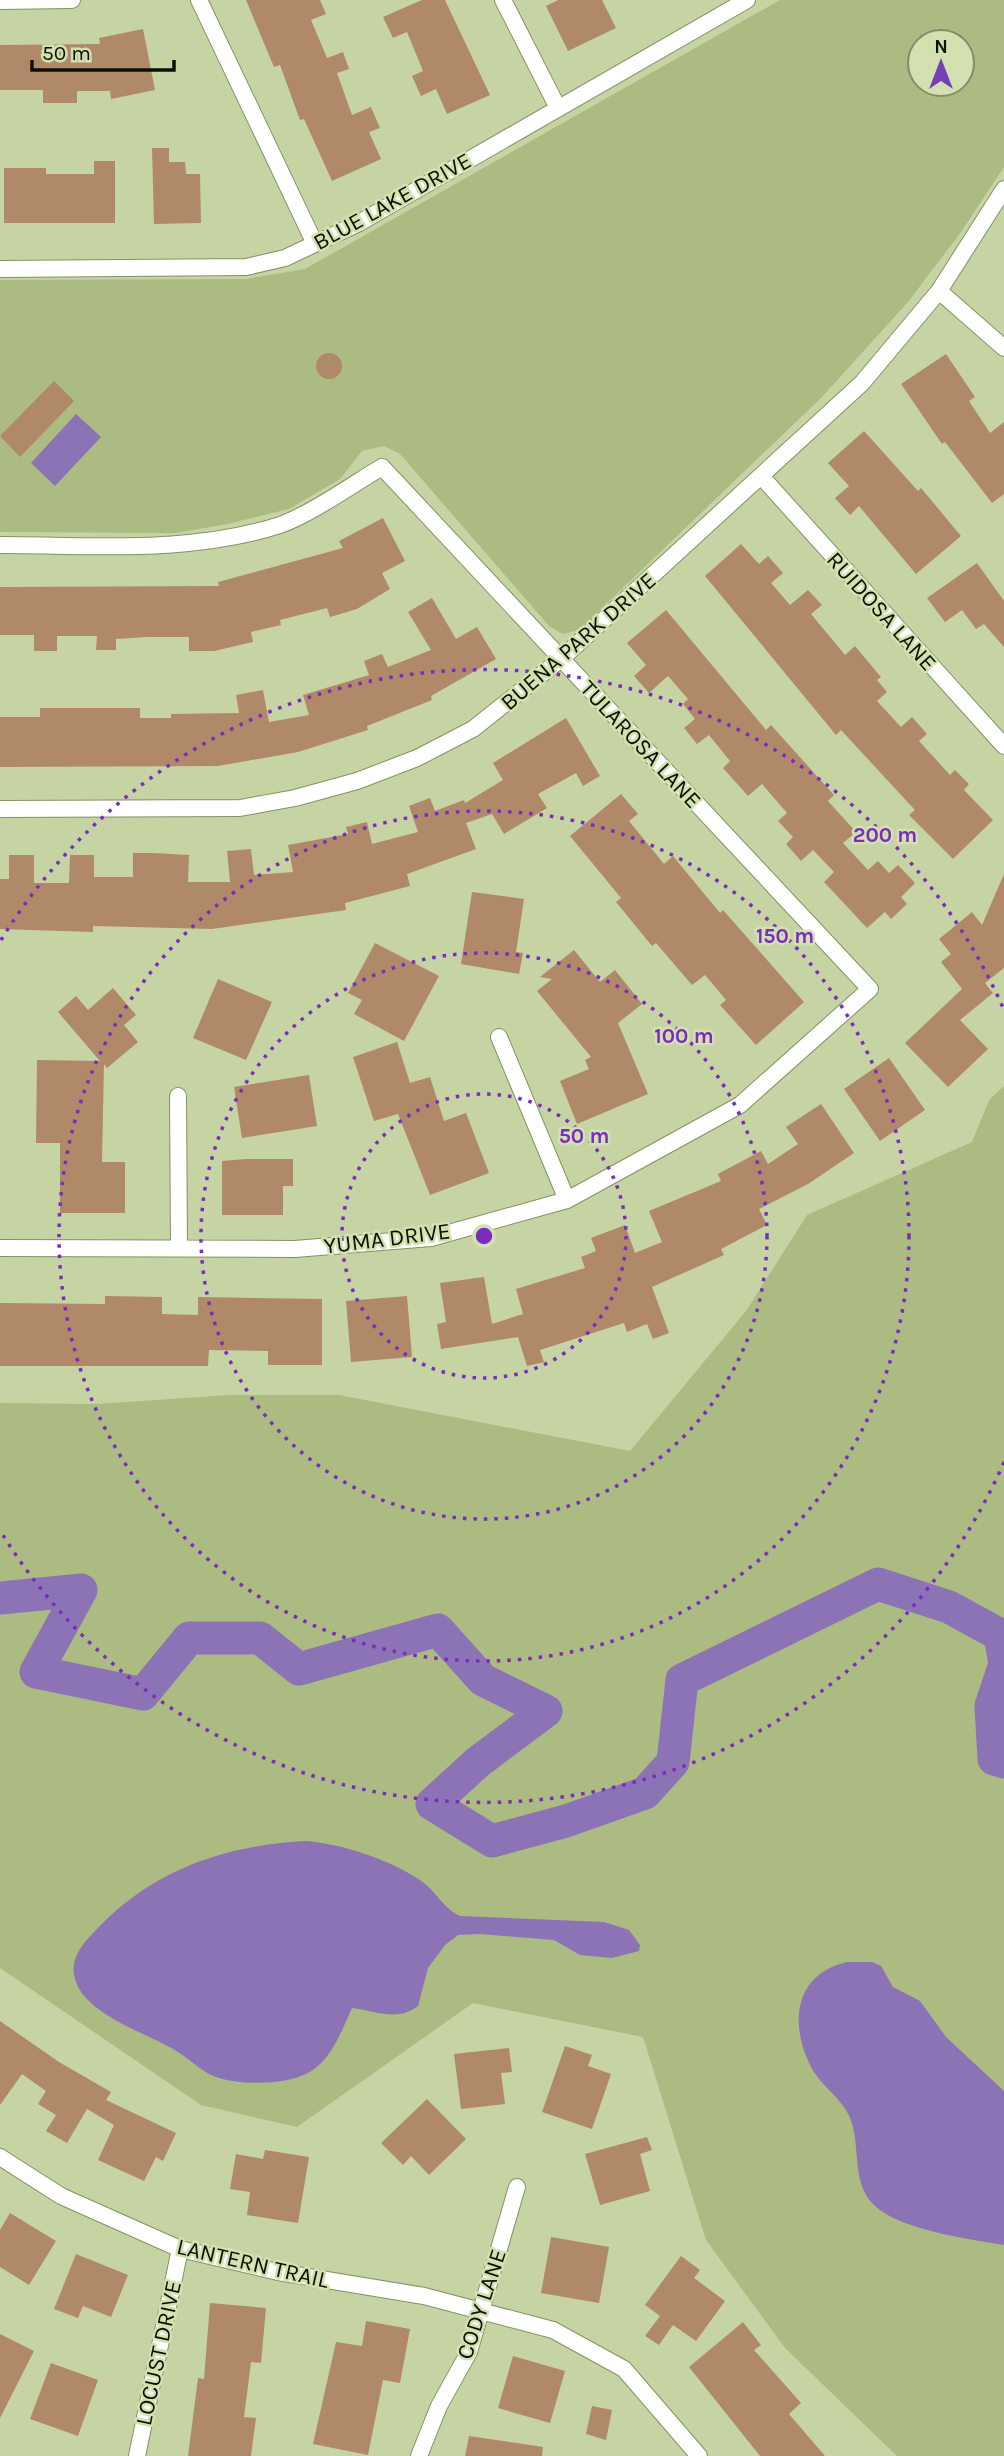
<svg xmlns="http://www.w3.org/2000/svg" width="1004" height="2456" font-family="Karla,sans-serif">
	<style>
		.green { fill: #abbb81; fill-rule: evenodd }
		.water { fill: #8c73b5 }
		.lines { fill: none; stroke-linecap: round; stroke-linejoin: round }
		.river { stroke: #8c73b5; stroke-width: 33 }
		.building { fill: #b08968 }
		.minor-casing { stroke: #849163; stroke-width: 18 }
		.minor { stroke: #fff; stroke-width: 16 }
		.ring { fill: none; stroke: #7b2cbf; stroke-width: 3.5; stroke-dasharray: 3.5 7 }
		.labels { text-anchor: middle; stroke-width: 5; stroke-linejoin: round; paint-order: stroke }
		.street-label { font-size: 23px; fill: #0c1002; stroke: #d3e1b0 }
		.centre { fill: #7b2cbf; stroke: #d3e1b0; stroke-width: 3.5 }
		.ring-label { font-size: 21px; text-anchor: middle; font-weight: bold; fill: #7b2cbf; stroke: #d3e1b0; stroke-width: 5; stroke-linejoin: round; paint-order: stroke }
	</style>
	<rect width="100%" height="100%" fill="#c6d4a4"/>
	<path class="green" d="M780,0H1004V167L961,232L908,302L822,397L579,630L563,634L549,626L400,454L384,446L362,451L340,479L289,509L228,524L175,533L0,532V280L245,279L305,269ZM920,42H962V84H920Z
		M1004,1086V2456H897L785,2348L706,2240L643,2037L473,2003L297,2127L201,2105L0,1968V1403L97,1404L229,1395H339L630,1451L746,1311L807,1215L972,1142L989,1100Z"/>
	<path class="water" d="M76,414L101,437L55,486L31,463Z
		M307,1841C345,1845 388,1859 420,1880C435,1890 444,1909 460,1916L604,1922L629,1930L640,1945L639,1951L612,1958L580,1955L554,1940L480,1934L458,1935L445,1945L428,1968L418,2006C397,2022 377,2011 352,2008C342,2030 331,2061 308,2073C286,2085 242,2085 219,2078C204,2074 191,2060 178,2052C149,2033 81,2015 74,1975C71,1956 85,1941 97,1929C154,1869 226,1845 307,1841Z
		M847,1962H872L881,1966L893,1987L920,2001L946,2037L1004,2091V2245C969,2239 898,2230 873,2204C851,2182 861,2144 850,2118C842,2098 821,2086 811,2067C789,2024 794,1974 847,1962Z"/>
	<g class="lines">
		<path class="river" d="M0,1598L81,1590L36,1672L143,1694L189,1638H260L299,1669L438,1630L483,1680L546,1711L478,1762L432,1804L492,1841L566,1821L645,1793L673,1762L682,1680L878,1584L949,1607L1000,1635L1004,1658
			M1004,1667L991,1706L994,1759L1004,1762"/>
	</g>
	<path class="building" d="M246,0H320L326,14L311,20L327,58L343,52L349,69L337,73L352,115L371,107L380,128L369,132L381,159L332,181L304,119L300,120L280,65L274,67Z
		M422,0H445L490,95L447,114L436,89L421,96L412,76L423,71L407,32L393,38L383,17Z
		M558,0H602L616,28L568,51L546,6Z
		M143,29L155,90L111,99L110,91H77V103H43V90H0V45L100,44L99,38Z
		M152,148H169V162H185L186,174H200L201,223L154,224Z
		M94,161H115V223H4V168H46V174H94Z
		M316 366a13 13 0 1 1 26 0a13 13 0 1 1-26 0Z
		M946,354L975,397L969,401L990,433L1004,422V494L992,503L945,442L942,444L901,384Z
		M54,381L74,401L20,457L0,436Z
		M864,431L918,491L921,488L961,536L916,574L859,506L850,515L835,498L849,486L828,463Z
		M383,518L405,561L382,573L390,589L357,609L330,617L327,608L280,620L281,625L251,632L253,642L214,651H189V637H147L116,639V650H96L97,636H57V651H34V635H0V587L219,586L218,582L343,548L339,541Z
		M741,544L759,564L768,556L783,573L771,583L790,605L808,590L822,605L811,614L845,655L855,646L881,677L877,680L887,692L877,701L901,727L912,717L927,734L919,741L950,775L955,770L969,784L964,790L993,820L953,859L909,815L915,810L841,730L836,735L705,576Z
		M977,563L1004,601V647L984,624L976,629L962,610L945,622L927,598Z
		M432,598L456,639L477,627L496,659L431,696L432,700L367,726L368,730L298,752L218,766L0,767V717H40V708H140V718H171V714L239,713L236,695L263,690L269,722L309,715L303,695L369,675L364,661L382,654L388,667L431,650L408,612Z
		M666,610L766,730L771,725L834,795L828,801L856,832L843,843L868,870L878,861L889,873L898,865L915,883L901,897L907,904L891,919L885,912L867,928L824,882L834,872L813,850L801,861L786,844L793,837L778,821L787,813L762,784L748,796L723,768L730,761L709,735L697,744L684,728L695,719L683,704L688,699L668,676L649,693L634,676L646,665L627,643Z
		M566,718L600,776L583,786L576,773L538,794L547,808L504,834L492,814L466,823L476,849L407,874L410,886L345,903L346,910L212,929L93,926V932L0,929V879H9V855H34V883H69L70,855H94V877H133V853H154L189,855L188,882H230L227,851L251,849L254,875L293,872L288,845L348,834L346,827L367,822L372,844L418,832L409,806L430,798L435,811L464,800L465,803L503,780L493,763Z
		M621,794L638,814L629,821L664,864L673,856L720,913L723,910L804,1002L756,1045L720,1005L726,1000L705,975L692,985L656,943L652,946L616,902L621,898L570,836Z
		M1004,874V968L985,983L993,993L960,1020L988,1049L948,1087L905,1043L962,989L941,962L951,954L939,939L972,912L982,925Z
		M472,892L524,899L516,952L523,953L519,974L461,964Z
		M375,943L439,976L404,1041L354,1014L362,1000L348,993Z
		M574,950L600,982L615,970L642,1004L618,1023L648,1094L577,1124L560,1081L589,1069L585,1060L591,1057L537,991L552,979L540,977Z
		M218,979L272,1002L246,1060L193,1038Z
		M113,988L136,1015L124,1025L138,1042L107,1068L104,1064L102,1162H125V1213H60V1143H36L37,1060L100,1061L58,1012L76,996L88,1010Z
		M397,1042L410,1083L430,1077L444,1121L466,1113L489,1173L430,1195L398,1114L374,1121L353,1057Z
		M889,1058L925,1110L880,1141L844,1089Z
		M309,1075L317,1126L242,1138L234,1087Z
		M821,1104L854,1153L808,1184L759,1209L767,1225L721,1249L724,1255L652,1287L669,1333L653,1339L647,1324L627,1332L624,1323L540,1350L544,1362L527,1366L518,1337L441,1349L437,1324L446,1322L440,1283L484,1277L492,1324L523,1314L516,1289L585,1268L581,1257L596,1251L591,1238L625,1225L635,1253L662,1242L649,1211L721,1181L718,1174L761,1151L768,1164L798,1144L786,1127Z
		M246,1159H293V1186H283V1215H222V1161Z
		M105,1296L162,1297V1314L198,1315V1297L322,1299V1365H268V1351L209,1350L208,1366H0V1303L105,1304Z
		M407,1296L412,1357L351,1362L346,1301Z
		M0,2021L59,2062L111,2092L106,2100L176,2133L163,2161L156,2157L144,2181L98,2160L114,2125L87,2109L67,2143L46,2131L56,2115L38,2104L46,2091L22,2074L0,2105Z
		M565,2046L592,2055L588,2066L611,2074L592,2129L542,2112Z
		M509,2048L512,2072L501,2073L505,2104L461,2109L454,2054Z
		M427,2099L466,2139L429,2175L411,2156L403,2165L381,2143Z
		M647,2137L652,2150L640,2154L650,2191L600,2205L585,2154Z
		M265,2150L309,2157L298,2223L247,2215L250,2192L230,2189L236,2154L263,2159Z
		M10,2213L56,2241L29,2285L0,2267V2230Z
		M551,2237L609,2247L599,2303L541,2293Z
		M76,2254L128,2275L111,2317L83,2306L78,2318L54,2309Z
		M681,2256L700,2270L694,2278L725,2301L696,2341L673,2325L659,2345L645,2336L660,2316L645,2305Z
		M210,2303L266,2308L261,2363L251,2362L244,2417L256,2418L251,2456H188L198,2378L204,2379Z
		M366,2321L410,2329L400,2383L383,2380L368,2455L313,2444L336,2342L362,2346Z
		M743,2322L761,2345L754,2350L801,2403L789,2414L825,2456H760L689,2367Z
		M0,2334L34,2351L0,2418Z
		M513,2356L565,2371L550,2423L498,2408Z
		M51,2363L98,2380L78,2436L30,2419Z
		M592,2406L612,2410L606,2440L586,2434Z
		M469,2436L543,2447L542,2456H465Z"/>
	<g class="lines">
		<g class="minor-casing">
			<path id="minor" d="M199,0L315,244
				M503,0L558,108
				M0,1L72,0
				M0,269L246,267L285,258L359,223L747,0
				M939,291L1004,348
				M761,476L1004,746
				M0,545C93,545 191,554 280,525C311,514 353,484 382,467L870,989L740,1105L567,1200L431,1238L295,1249L0,1248
				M0,809L240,808L295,798L357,781L417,758L473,729L561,659L862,383L939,291L1004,189
				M499,1037L567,1200
				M178,1096L179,1248
				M0,2157L61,2196L180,2249L278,2272L424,2296L553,2330L624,2369L699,2456
				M137,2456L180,2249
				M419,2456L439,2406L469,2352L517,2187"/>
		</g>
		<use href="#minor" class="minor"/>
	</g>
	<g class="ring">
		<circle cx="484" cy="1236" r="142"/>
		<circle cx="484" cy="1236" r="283"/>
		<circle cx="484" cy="1236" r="425"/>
		<path d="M1004 1462A567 567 0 0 1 1 1532M1 940A567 567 0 0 1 1004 1010"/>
	</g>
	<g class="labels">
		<g class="street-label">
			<text transform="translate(392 201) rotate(-29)" y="8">BLUE LAKE DRIVE</text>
			<text transform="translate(882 611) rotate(48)" y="8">RUIDOSA LANE</text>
			<text transform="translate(578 641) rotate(-41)" y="8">BUENA PARK DRIVE</text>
			<text transform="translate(641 744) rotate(47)" y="8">TULAROSA LANE</text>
			<text transform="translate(387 1238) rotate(-7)" y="8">YUMA DRIVE</text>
			<text transform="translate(253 2263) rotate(13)" y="8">LANTERN TRAIL</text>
			<text transform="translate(481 2304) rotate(-72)" y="8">CODY LANE</text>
			<text transform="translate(158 2353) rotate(-78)" y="8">LOCUST DRIVE</text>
		</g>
	</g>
	<circle cx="484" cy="1236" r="10" class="centre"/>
	<g class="ring-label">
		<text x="885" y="842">200 m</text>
		<text x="785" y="943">150 m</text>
		<text x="684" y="1043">100 m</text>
		<text x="584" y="1143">50 m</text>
	</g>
	<g transform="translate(941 63)"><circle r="33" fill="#d3e1b0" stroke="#838d6a" stroke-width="2"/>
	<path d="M0-5L12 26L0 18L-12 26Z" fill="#7641b8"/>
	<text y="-10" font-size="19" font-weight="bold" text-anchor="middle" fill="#0c1002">N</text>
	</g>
	<path d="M32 60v10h142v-10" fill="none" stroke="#0c1002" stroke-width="3.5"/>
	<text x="42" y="60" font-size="21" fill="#0c1002" stroke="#d3e1b0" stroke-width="5" paint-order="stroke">50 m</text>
</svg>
